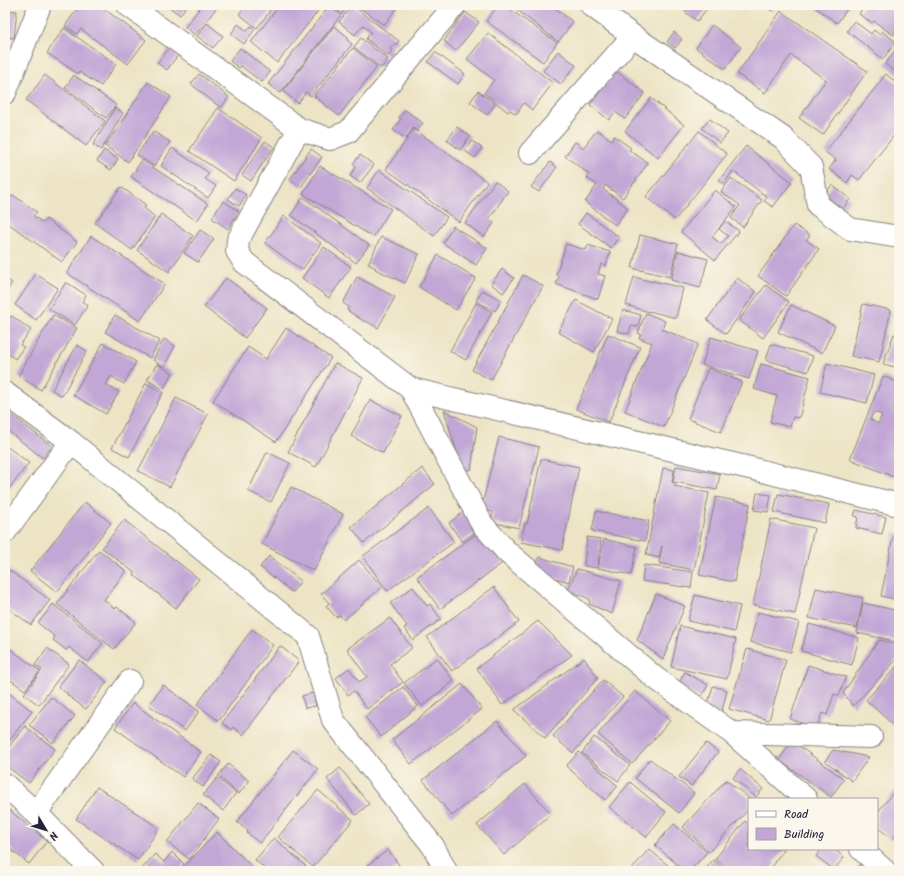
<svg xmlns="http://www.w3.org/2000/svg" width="904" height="876" font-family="Kalam,sans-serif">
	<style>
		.building { fill: #c2a7d6; fill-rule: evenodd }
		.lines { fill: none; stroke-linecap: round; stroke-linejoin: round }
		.street-casing { stroke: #878380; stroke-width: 24 }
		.street { stroke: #fff; stroke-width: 22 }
	</style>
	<rect width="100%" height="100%" fill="#fbf7ec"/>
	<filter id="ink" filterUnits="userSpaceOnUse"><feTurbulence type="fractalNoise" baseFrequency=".025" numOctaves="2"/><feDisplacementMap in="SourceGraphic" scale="8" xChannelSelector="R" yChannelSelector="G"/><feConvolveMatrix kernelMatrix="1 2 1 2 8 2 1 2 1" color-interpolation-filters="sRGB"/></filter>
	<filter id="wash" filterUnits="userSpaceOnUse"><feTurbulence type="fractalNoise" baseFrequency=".012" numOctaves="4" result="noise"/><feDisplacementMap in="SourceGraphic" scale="16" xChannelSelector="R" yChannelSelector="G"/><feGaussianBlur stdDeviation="0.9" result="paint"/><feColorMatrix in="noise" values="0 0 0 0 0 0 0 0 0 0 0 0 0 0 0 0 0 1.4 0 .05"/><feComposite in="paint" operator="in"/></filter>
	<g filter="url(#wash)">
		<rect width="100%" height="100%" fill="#ece4c4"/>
		<g id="blocks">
			<path class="building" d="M80,5H99L146,40L128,64L81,29L77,34L65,26Z
				M166,5H187L180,15Z
				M202,5H219L195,35L185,27Z
				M246,5H262L270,11L257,28L239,14Z
				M280,5H320L322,6L277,63L251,42Z
				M330,5H349L342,14Z
				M352,5L399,41L397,44L395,43L390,49L392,51L388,56L366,39L371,32L363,25L355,35L339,22Z
				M356,5H399L384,25Z
				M498,5H504L557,43L543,62L486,21Z
				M511,5H551L573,22L558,42Z
				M611,5H626L620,12Z
				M690,5H710L697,21L685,12Z
				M762,5H775L772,11Z
				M812,5H850L837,23Z
				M865,5H899V26L893,35L874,21L872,23L859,14Z
				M329,6L341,15L280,93L268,84Z
				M5,10L17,11L14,38L5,37Z
				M781,11L867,71L823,135L799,118L826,80L791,55L765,93L737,74Z
				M465,12L479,22L456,51L444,41Z
				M854,21L871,34L874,30L880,35L882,31L896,42L883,59L847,31Z
				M207,23L223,36L213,48L197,36Z
				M238,24L247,31L251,26L255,29L244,44L231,34Z
				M712,25L741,47L725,69L696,48Z
				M334,26L348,37L347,40L352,44L311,96L306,92L298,103L283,91Z
				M64,28L116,64L101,86L79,72L78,74L47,53Z
				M674,32L682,39L675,48L667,42Z
				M488,33L553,83L532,110L524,103L516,114L510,110L508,112L484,93L494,80L467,59Z
				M361,38L388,59L381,68L354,47Z
				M899,46V75L885,64Z
				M169,48L178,55L167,70L157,63Z
				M240,48L270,72L262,82L241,66L239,68L230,61Z
				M353,48L377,67L339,116L314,96Z
				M558,51L576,65L561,84L543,71Z
				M435,52L465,74L458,84L428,62Z
				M616,71L645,93L625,119L615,112L609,120L590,105Z
				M199,74L229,97L221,108L191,84Z
				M886,74L899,85V129L859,180L852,175L847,183L829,169L836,160L825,152Z
				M45,75L105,121L86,146L26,100Z
				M74,75L116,105L106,118L65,88Z
				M148,82L171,97L128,162L105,146Z
				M478,91L495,104L487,115L470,102Z
				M651,98L684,125L658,158L625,131Z
				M115,108L123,113L101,150L93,145Z
				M218,108L262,138L234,181L189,151Z
				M405,110L423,123L417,131L413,128L406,139L393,130L401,119L399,118Z
				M710,119L728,133L720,143L702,128Z
				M457,127L470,136L460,150L447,140Z
				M414,129L487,182L459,222L386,169Z
				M597,130L612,140L614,136L631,148L629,150L648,163L623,198L605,185L603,189L628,208L615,225L585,202L597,185L587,178L589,174L565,156L575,142L583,148Z
				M153,131L170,142L154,166L137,155Z
				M699,131L727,154L675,220L646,197Z
				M265,141L274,147L251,181L242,175Z
				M472,141L482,148L475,158L465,151Z
				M746,146L792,182L773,207L764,201L767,197L733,171L724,184L719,180Z
				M172,148L209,173L205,179L216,186L208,198L161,166Z
				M311,149L322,157L301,187L290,179Z
				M104,150L118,159L111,170L97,161Z
				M360,155L374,165L360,183L350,176L356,167L353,164Z
				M142,160L208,204L197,221L131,177Z
				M550,162L557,167L539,192L531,187Z
				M320,166L391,209L373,237L303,194Z
				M379,170L447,217L434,236L367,188Z
				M731,178L762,200L743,227L731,218L740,205L721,192Z
				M495,181L508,191L489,219L494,223L484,237L465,223Z
				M832,185L850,199L843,209L824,195Z
				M121,187L146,205L144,208L155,217L132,250L95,223Z
				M235,188L246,195L239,206L228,199Z
				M715,190L736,207L712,237L721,244L728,236L719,229L725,221L739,231L715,260L681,232Z
				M13,195L37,212L33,216L43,223L46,219L77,242L62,262L5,221V205Z
				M303,197L369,245L356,263L291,215Z
				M223,201L239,211L228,229L212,218Z
				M586,213L619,237L611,248L578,224Z
				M161,214L193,236L169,272L137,250Z
				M284,216L321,243L302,270L265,243Z
				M794,225L810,235L806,240L819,249L786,296L758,276Z
				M453,226L487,248L476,265L443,243Z
				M200,230L214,239L198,262L184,253Z
				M640,235L678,244L670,277L632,268Z
				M91,236L165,284L140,321L67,273Z
				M381,237L419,254L405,283L375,269L376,268L368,264Z
				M566,244L586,250L588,245L610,252L606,266L601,264L598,274L605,276L598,299L556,284L559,276L556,275Z
				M324,247L351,267L329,298L302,278Z
				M678,251L708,259L700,288L671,280Z
				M438,255L476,278L456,310L419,287Z
				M502,269L514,278L503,293L491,284Z
				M36,274L58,288L36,320L15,305Z
				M523,275L543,286L491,380L472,370Z
				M357,277L395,297L378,328L366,321L365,322L347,310L349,307L343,303Z
				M634,277L653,282V281L683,288L676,318L649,311V312L626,305Z
				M5,278L12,283L5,293Z
				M226,278L267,308L245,338L204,307Z
				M737,278L756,292L726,334L707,320Z
				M66,282L86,295L82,302L88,305L75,325L49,309Z
				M766,285L789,302L763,338L739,320Z
				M482,290L501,300L495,311L476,301Z
				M576,300L612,319L594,352L558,332Z
				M476,303L492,312L466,360L450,351Z
				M863,304L891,310L879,362L851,356Z
				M791,305L835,326L822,353L778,332Z
				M623,310L641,315L638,327L631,326L629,334L617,331Z
				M646,313L665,321L662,329L698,344L664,427L625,411L652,343L639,338L641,334L638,333Z
				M5,315L10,318L12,316L31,330L20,345L24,347L15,359L5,351Z
				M53,315L77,328L41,390L18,376Z
				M115,315L160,341L150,358L105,332Z
				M286,328L331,358L276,442L213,401L248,347L266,359Z
				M608,334L640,347L609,422L576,409Z
				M894,334L899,335V368L883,364Z
				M711,337L758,351L749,379L702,365Z
				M164,339L175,346L164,367L153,360Z
				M103,343L136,362L124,384L111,376L106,385L119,392L106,414L73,395Z
				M771,344L813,356L808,372L766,360Z
				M77,345L87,351L62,396L52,390Z
				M335,363L363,378L316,467L288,452Z
				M827,363L874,375L867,403L820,392Z
				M157,364L173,373L163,389L147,380Z
				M761,364L810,377L799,418L793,417L790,427L770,422L777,396L754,389Z
				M708,368L742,382L721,432L688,419Z
				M883,376L899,383V464L894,477L850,459ZM874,412L882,415L878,424L870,419Z
				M146,383L163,392L129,457L112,448Z
				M176,398L208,414L170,487L138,471Z
				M370,400L402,416L383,453L351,436Z
				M5,410L52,446L43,458L5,429Z
				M444,410L477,427L471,470L462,469Z
				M499,437L539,447L519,528L491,522L493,512L481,509Z
				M5,445L29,463L5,494Z
				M267,452L290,463L271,502L248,491Z
				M541,459L579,467L562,550L521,542L525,523L527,524Z
				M676,466L720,474L717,490L675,482L674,486L709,493L694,570L659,563L662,546L659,558L646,555L663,468L674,470L672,482L673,483Z
				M422,468L435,484L364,543L351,527Z
				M291,487L343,514L314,571L262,544Z
				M757,493L771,495L768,512L754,510Z
				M778,494L829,504L825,523L774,512Z
				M716,497L750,504L734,582L699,575Z
				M85,502L111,523L57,592L30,571Z
				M429,508L454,542L387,591L363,556Z
				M856,510L886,517L882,534L856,528L858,517L854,516Z
				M596,511L649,521L645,541L592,531Z
				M463,512L477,531L462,542L449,523Z
				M771,519L814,528L795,614L753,605Z
				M124,520L199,579L176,608L134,575L135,573L102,548Z
				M482,530L505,561L440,609L417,577Z
				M894,532L899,533V600L881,596Z
				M587,537L601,539L598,568L584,566Z
				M604,539L637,547L631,575L598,568Z
				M99,550L126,571L104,600L115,609L117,607L136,622L114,649L57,604Z
				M269,556L301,581L292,592L260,567Z
				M539,557L573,567L569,582L535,572Z
				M359,560L382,587L344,620L340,615L336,617L326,606L329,603L321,594Z
				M644,565L693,572L691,588L642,581Z
				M6,568L50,600L31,625L5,606V569Z
				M577,569L621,581L612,614L589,604L590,599L568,590Z
				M413,587L427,606L430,604L441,619L413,640L404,628L407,626L390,603Z
				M494,587L519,622L452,671L427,637Z
				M816,588L863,598L857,628L809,618Z
				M656,594L685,606L663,659L637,640Z
				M695,595L740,606L734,632L688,621Z
				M863,603L899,611V642L857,633Z
				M53,604L103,643L88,662L69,647L66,650L53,640L55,637L38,623Z
				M758,612L799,622L791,652L750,642Z
				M390,618L412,648L390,664L403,682L367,709L354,691L348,695L336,678L349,668L359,682L367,677L347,649Z
				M538,621L572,655L502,705L477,668Z
				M809,624L859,638L852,665L801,651Z
				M680,626L736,639L727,679L671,667Z
				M252,629L273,645L219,721L197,705Z
				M879,640L899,645V657L853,706L843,693Z
				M5,645L40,671L25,690L5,676Z
				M280,646L299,661L243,735L233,727L232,730L222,723Z
				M47,648L69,664L39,705L24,694L42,670L35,665Z
				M747,649L786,660L769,720L729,709Z
				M437,658L454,681L422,706L404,683Z
				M584,658L598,678L545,738L514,710Z
				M79,660L107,682L86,709L67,695L68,694L58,687Z
				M899,664V719L893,725L866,700Z
				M808,665L846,677L839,696L834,694L827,715L822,713L817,728L790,719Z
				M685,672L708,685L701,698L677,686Z
				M603,680L623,697L573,753L553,736Z
				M462,684L482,709L411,764L392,740Z
				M163,685L199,711L185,731L149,705Z
				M713,686L727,690L721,715L706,711Z
				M403,687L418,706L381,737L365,717Z
				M5,690L32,711L5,746Z
				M635,691L670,721L632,764L598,734Z
				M313,693L316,706L305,708L302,696Z
				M51,697L75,716L53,743L29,725Z
				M133,703L201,752L183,777L115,728Z
				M497,721L526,756L452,816L423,780Z
				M25,726L55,749L29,783L5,765V752Z
				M594,737L630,765L618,781L582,753Z
				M792,741L844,779L831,797L779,760Z
				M706,743L718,752L691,786L679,777Z
				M293,750L318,769L260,843L247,833L248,831L237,822Z
				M833,750L869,757L852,781L825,761Z
				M579,752L618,786L605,800L566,766Z
				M211,755L221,762L203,787L192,779Z
				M650,759L694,793L679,813L635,778Z
				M228,764L249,781L239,794L218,776Z
				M340,768L369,804L356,815L327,779Z
				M740,769L763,789L756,797L733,778Z
				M217,778L236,793L223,811L203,795Z
				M726,780L749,798V809L709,852L683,827Z
				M630,782L666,812L646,837L609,807Z
				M525,784L551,814L504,855L477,825Z
				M899,785V831L892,839L877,827V813Z
				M97,787L159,828L138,860L76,819Z
				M318,790L353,820L313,867L278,837Z
				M198,803L219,819L189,859L167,842Z
				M8,809L47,841L29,864L5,845V813Z
				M745,821L749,825V849H785L774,862L775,863L769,871H730L715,859Z
				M674,824L707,852L690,871H685L655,845Z
				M217,832L251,866L246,871H180Z
				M274,838L309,869L308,871H268L255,860Z
				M649,849L670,867L666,871H630Z
				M822,849H834L844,857L834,870L816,856Z
				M388,850L399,865L392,871H360Z
				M172,852L184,864L178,871H140L155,854L164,862Z
				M713,860L726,871H704Z
				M860,864L867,871H853Z
				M674,865L682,871H669Z"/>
		</g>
	</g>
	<g filter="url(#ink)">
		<use href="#blocks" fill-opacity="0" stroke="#878380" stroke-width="1"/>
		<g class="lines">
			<g class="street-casing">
				<path id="street" d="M128,5L299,129L330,139L348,132L455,5
					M591,5L633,36L783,138L811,167L818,205L850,229L899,237
					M5,93L40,5
					M299,129L238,240L237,251L244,262L411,389L750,468L899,505
					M530,153L633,36
					M411,389L482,524L507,552L654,677L732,733L806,799
					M5,393L71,442L308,636L333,720L433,846L446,871
					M5,532L71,442
					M732,733L871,737
					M5,785L36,813L93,871
					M36,813L130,681
					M861,849L885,871"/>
			</g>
			<use href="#street" class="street"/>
		</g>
	</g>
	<rect width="904" height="876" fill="none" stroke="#fbf7ec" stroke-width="20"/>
	<rect x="748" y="798" width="130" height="52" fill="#fbf7ec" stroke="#a4a2a5"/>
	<rect x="756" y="811" width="20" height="6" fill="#ffffff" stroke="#a4a2a5"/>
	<text x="784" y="818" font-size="12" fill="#22223b">Road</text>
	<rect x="756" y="828" width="20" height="12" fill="#c2a7d6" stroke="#a4a2a5"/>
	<text x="784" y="838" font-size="12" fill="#22223b">Building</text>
	<g transform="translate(46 830) rotate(128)" stroke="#fbf7ec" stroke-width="3" paint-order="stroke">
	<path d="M0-3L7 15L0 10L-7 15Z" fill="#22223b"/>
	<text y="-6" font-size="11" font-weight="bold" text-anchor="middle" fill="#22223b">N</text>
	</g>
</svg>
